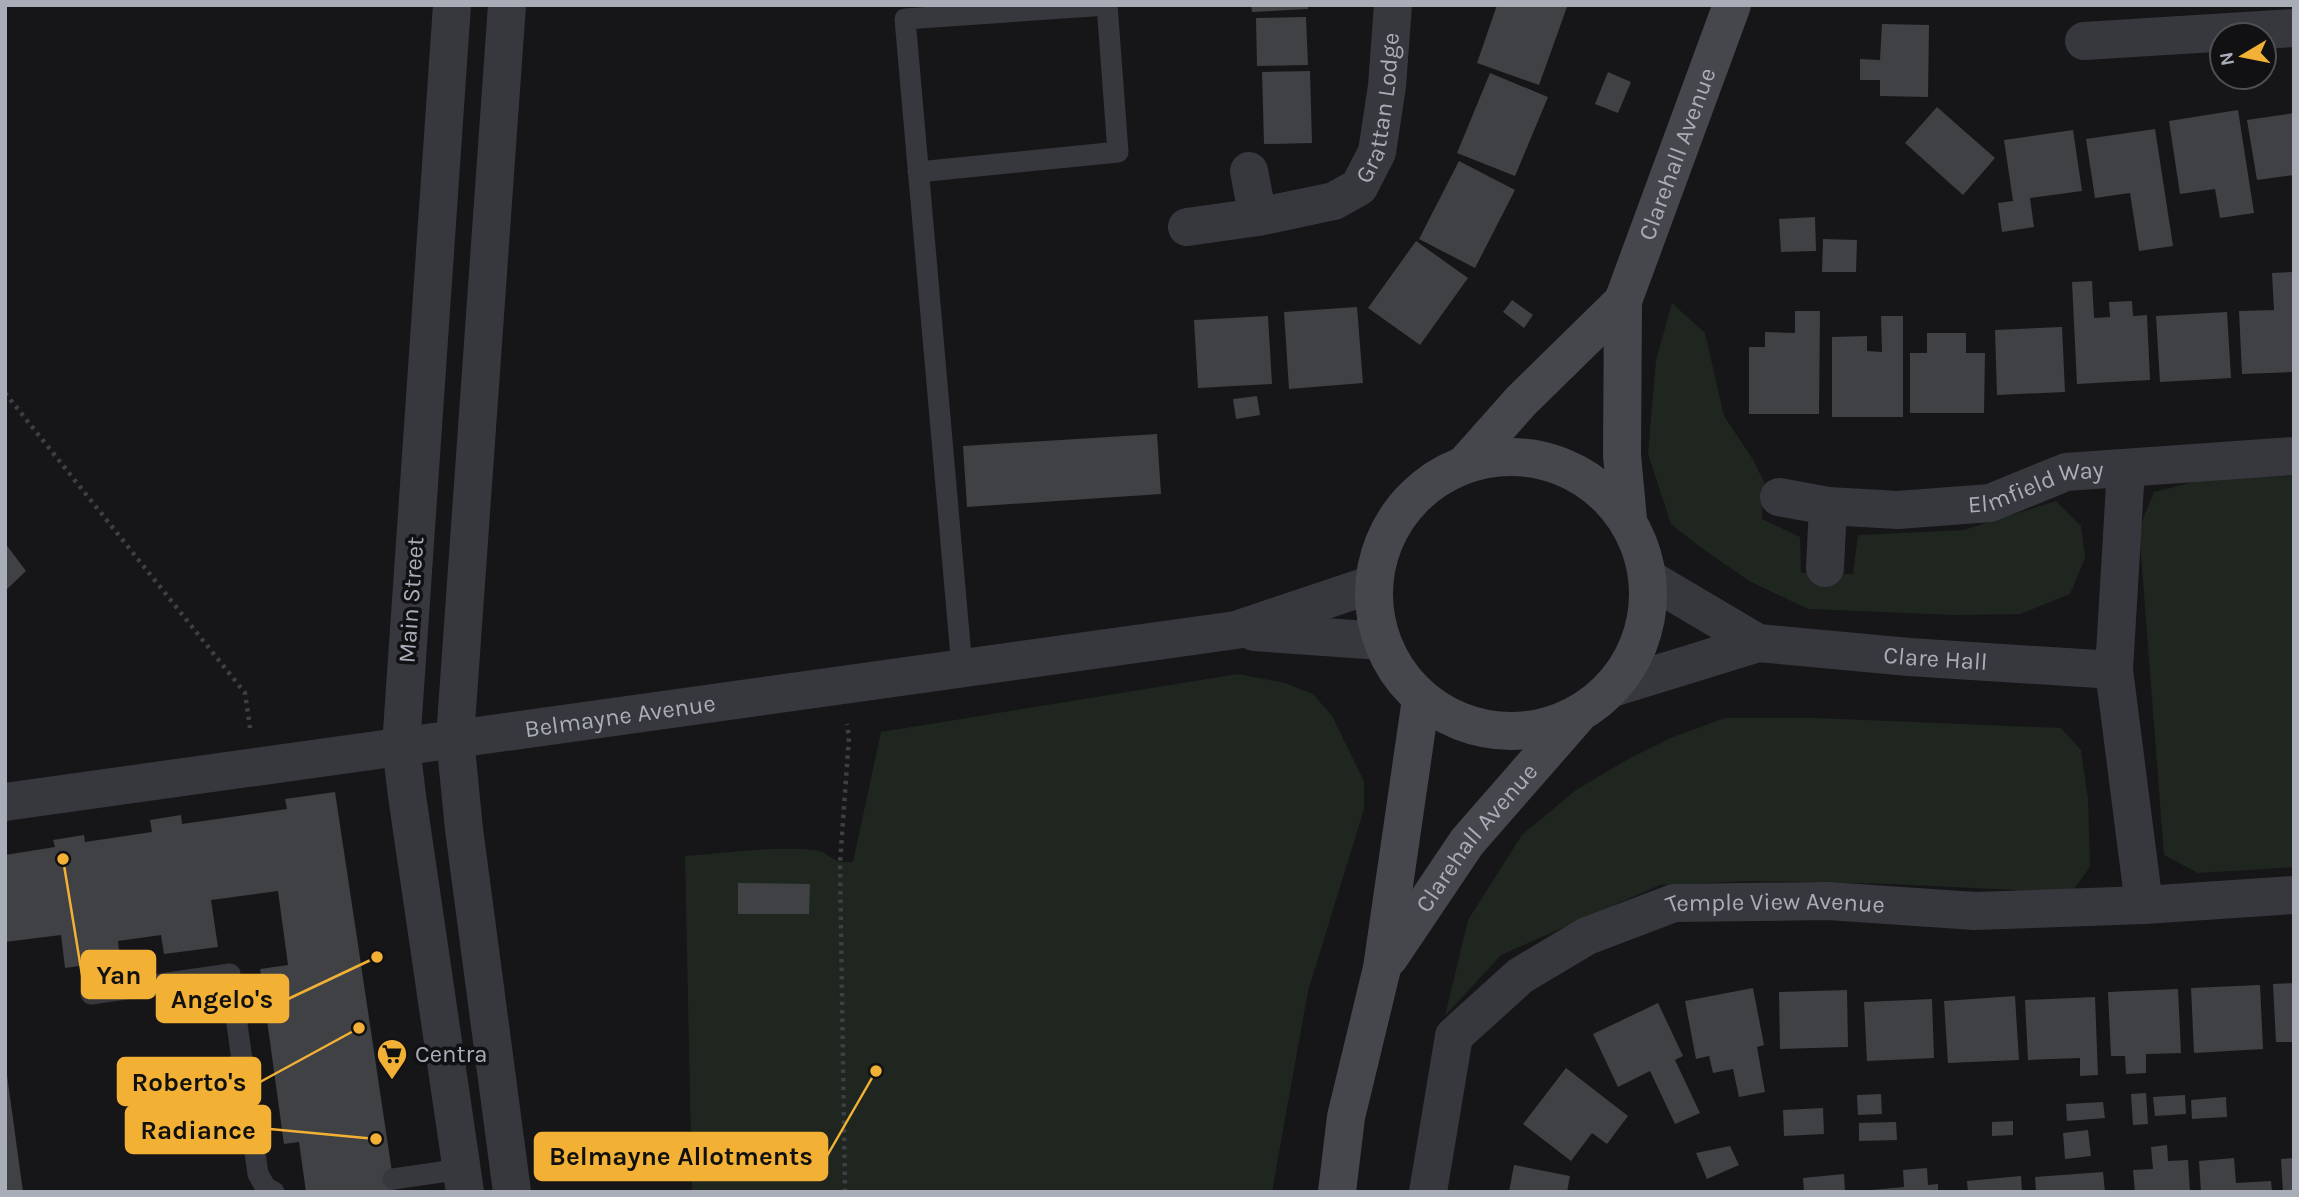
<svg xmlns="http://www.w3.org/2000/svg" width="2299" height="1197" font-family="Karla,sans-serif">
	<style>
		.green { fill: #1e261f }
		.building { fill: #404145 }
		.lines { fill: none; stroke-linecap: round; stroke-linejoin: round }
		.path { stroke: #3d3f44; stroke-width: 4.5; stroke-dasharray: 3.5 5; stroke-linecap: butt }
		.service { stroke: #37383d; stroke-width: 21 }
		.minor { stroke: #37383d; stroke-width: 38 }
		.tertiary { stroke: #37383d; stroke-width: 38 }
		.secondary { stroke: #45474d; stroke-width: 38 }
		.labels { text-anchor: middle; stroke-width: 7; stroke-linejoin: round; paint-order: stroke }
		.street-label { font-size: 24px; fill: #a8adb8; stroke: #111113 }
		.poi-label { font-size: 24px; fill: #a8adb8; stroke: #111113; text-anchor: start }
		.leader { fill: none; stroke: #f2b134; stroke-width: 2.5 }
		.callout-dot { fill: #f2b134; stroke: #111113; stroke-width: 2.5 }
		.callout { fill: #f2b134; stroke: #f2b134; stroke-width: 2.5 }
		.callout-label { font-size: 26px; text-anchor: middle; font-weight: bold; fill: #111 }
	</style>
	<rect width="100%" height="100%" fill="#161618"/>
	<path class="green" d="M1672,303L1705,333L1724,416L1752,458L1764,482L1762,519L1800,537L1801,573L1853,574L1858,535L1964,530L2056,501L2081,526L2085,558L2070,594L2020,614L1956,615L1808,609L1749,581L1699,546L1671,524L1648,454L1656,360Z
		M2294,476V867L2198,873L2164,855L2139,529L2154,492L2201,480Z
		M1238,674L1285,683L1313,694L1332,716L1364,781V809L1308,991L1272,1192H692L685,856C727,853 771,846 813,850C830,851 829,864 853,862L881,732Z
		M1725,718H1816L2061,728L2081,750L2088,799L2090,867L2071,893L1894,884L1750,881L1660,885L1501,955L1445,1016L1468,920L1522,835L1576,790L1630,758L1673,737Z"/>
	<path class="building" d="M1251,5H1307L1308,9L1252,12Z
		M1497,5H1562L1567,7L1539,85L1477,63Z
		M1306,17L1308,65L1257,66L1256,18Z
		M1882,24L1929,25L1928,97L1880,96V80H1860V59L1880,60Z
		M1310,71L1312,143L1264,144L1262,72Z
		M1608,72L1631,82L1618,113L1595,104Z
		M1490,73L1548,97L1515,176L1457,153Z
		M1937,107L1995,158L1963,195L1905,143Z
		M2238,110L2254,213L2220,218L2215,189L2180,194L2169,121Z
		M2294,113V175L2257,180L2247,120Z
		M2155,129L2173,246L2139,251L2130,193L2095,198L2086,139Z
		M2073,130L2082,191L2030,198L2034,227L2002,232L1998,203L2013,201L2004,140Z
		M1459,161L1515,190L1475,268L1419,239Z
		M1815,217L1816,251L1781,252L1779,219Z
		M1823,239L1857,240L1856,272H1822Z
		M1416,241L1468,278L1420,345L1368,308Z
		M2294,272V372L2242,374L2239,311L2274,310L2272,273Z
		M2092,281L2094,318L2110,317L2109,302L2132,301L2133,316L2147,315L2150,380L2077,384L2072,282Z
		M1512,300L1533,315L1524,328L1503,312Z
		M1357,307L1363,383L1289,389L1284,312Z
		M1795,311H1820L1819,414H1749V347H1765V332L1795,333Z
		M2227,312L2231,378L2160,382L2156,316Z
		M1268,316L1272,384L1198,388L1194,320Z
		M1881,316H1903V417H1832V337L1867,336V351L1882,352Z
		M2062,327L2065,392L1997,395L1995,330Z
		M1927,333H1966V353H1985L1984,413H1910V353H1927Z
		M1257,396L1260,415L1236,419L1233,399Z
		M1157,434L1161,494L967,507L963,446Z
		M5,543L26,571L5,591Z
		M335,792L357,938L395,1192H306L299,1142L284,1144L260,969L288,965L278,891L211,900L218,947L164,954L161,935L118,941L120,960L65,968L61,935L5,942V855L55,847L53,840L84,835L85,842L152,832L150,820L181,815L182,824L287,809L285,799Z
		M738,883L810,884L809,914H738Z
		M2294,983V1042H2276L2273,984Z
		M2260,985L2263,1049L2194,1053L2191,988Z
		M1753,988L1764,1045L1757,1047L1765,1092L1739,1097L1733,1069L1713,1073L1709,1056L1696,1059L1685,1001Z
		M2178,989L2181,1053L2146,1054V1073L2126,1074L2125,1056H2111L2108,992Z
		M1847,990L1848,1047L1780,1049L1779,992Z
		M2015,996L2019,1060L1948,1063L1944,1001Z
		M2095,997L2098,1075L2080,1076V1058L2028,1060L2025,1000Z
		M1932,999L1934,1058L1867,1061L1864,1002Z
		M1658,1003L1683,1056L1675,1060L1700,1113L1675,1124L1650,1071L1618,1087L1593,1034Z
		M1566,1068L1628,1116L1607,1144L1592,1133L1571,1161L1523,1124Z
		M5,1075H7L23,1192H5Z
		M2146,1093L2148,1124L2133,1125L2131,1094Z
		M1881,1094L1882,1114L1858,1115L1857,1095Z
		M2185,1095L2186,1114L2155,1116L2153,1097Z
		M2226,1097L2227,1117L2192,1119L2191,1100Z
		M2103,1102L2105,1118L2067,1121L2066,1104Z
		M1823,1108L1824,1134L1784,1136L1783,1110Z
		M2013,1121V1135L1992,1136V1122Z
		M1896,1122L1897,1140L1859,1141V1123Z
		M2088,1130L2091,1156L2065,1159L2063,1133Z
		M2167,1145L2168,1161L2188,1160L2190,1192H2135L2133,1170L2153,1169L2151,1147Z
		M1730,1146L1739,1165L1707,1179L1696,1153Z
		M2234,1158L2236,1183L2271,1181L2272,1192H2201L2199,1161Z
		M2294,1158V1192H2283L2281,1159Z
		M1514,1165L1570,1176L1567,1192H1509Z
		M1927,1168L1928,1185L1938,1184V1192H1871V1190L1904,1187L1903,1170Z
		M2103,1172L2105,1192H2036L2035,1177Z
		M1844,1174L1845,1192H1804L1803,1178Z
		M2021,1176L2022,1192H1968L1967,1181Z"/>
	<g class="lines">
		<path class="path" d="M5,393L245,693L250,728
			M845,1192L840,863L849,737L847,724"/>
		<path class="service" d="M918,172L1118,152L1107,5L905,19L962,668
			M91,994L230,974L258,1174L266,1188L274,1192
			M393,1179L462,1169"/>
		<g class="minor">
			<path d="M2084,41L2294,28"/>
			<path d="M1249,171L1258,217"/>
			<path id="s1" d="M1187,227L1258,217L1334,201L1359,187L1377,152L1387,86L1393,5"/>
			<path d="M2126,468L2114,670L2144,905"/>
			<path id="s2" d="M1779,497L1828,506L1898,510L1990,503L2066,472L2294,456"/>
			<path d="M1825,568L1828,506"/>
			<path d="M1648,578L1758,643"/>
			<path id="s3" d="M1612,688L1758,643L1909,657L2114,670"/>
			<path id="s4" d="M1428,1192L1454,1036L1520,976L1587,936L1674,903L1828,901L1975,911L2144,905L2294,895"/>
		</g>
		<g class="tertiary">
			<path d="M452,5L401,746L407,796L465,1192"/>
			<path d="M507,5L455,738L464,829L512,1192"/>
			<path d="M1254,632L1381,641"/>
			<path id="s5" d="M5,802L1236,630L1373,584"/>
		</g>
		<g class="secondary">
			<circle cx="1511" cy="594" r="137"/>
			<path d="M1465,464L1521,401L1623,301"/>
			<path id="s6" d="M1628,520L1622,455L1623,301L1732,5"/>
			<path id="s7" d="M1389,958L1467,842L1577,716"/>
			<path d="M1337,1192L1346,1117L1382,968L1421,699"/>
		</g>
	</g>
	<defs>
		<g id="supermarket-pin" transform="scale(1.575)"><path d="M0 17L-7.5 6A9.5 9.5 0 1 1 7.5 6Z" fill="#f2b134" stroke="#111113"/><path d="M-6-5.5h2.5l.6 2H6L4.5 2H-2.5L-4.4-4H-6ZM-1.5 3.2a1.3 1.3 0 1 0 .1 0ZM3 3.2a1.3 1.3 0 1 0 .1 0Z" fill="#111"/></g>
	</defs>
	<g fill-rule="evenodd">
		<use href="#supermarket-pin" x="392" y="1054"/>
	</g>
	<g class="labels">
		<g class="street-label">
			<text dy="8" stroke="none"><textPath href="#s1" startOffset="261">Grattan Lodge</textPath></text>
			<text dy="8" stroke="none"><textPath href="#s6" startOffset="376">Clarehall Avenue</textPath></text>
			<text dy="8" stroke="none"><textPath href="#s2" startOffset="261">Elmfield Way</textPath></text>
			<text transform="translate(411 600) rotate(-86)" y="8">Main Street</text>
			<text dy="8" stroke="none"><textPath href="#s3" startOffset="331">Clare Hall</textPath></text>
			<text dy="8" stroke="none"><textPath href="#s5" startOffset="621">Belmayne Avenue</textPath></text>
			<text dy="8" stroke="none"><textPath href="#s7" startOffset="149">Clarehall Avenue</textPath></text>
			<text dy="8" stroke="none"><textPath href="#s4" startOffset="520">Temple View Avenue</textPath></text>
		</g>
		<g class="poi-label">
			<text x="415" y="1062">Centra</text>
		</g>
	</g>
	<path class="leader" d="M63 859L82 975M377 957L288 999M359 1028L260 1082M376 1139L270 1129M876 1071L827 1156"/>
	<g class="callout-dot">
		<circle cx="63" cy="859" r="7"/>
		<circle cx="377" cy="957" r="7"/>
		<circle cx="359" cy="1028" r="7"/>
		<circle cx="376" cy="1139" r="7"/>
		<circle cx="876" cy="1071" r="7"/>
	</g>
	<g class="callout">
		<rect x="82" y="951" width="73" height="47" rx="7"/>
		<rect x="157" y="975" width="131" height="47" rx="7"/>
		<rect x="118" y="1058" width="142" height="47" rx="7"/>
		<rect x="126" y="1106" width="144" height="47" rx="7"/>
		<rect x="535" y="1133" width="292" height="47" rx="7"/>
	</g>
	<g class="callout-label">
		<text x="119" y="984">Yan</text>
		<text x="222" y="1008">Angelo's</text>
		<text x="189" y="1091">Roberto's</text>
		<text x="198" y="1139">Radiance</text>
		<text x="681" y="1165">Belmayne Allotments</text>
	</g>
	<rect width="2299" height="1197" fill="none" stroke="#a8adb8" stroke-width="14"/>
	<g transform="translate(2243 56) rotate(260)"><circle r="33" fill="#111113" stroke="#4d4f55" stroke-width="2"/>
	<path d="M0-5L12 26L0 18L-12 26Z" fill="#f2b134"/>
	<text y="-10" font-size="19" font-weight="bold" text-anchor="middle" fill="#a8adb8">N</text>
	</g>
</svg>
